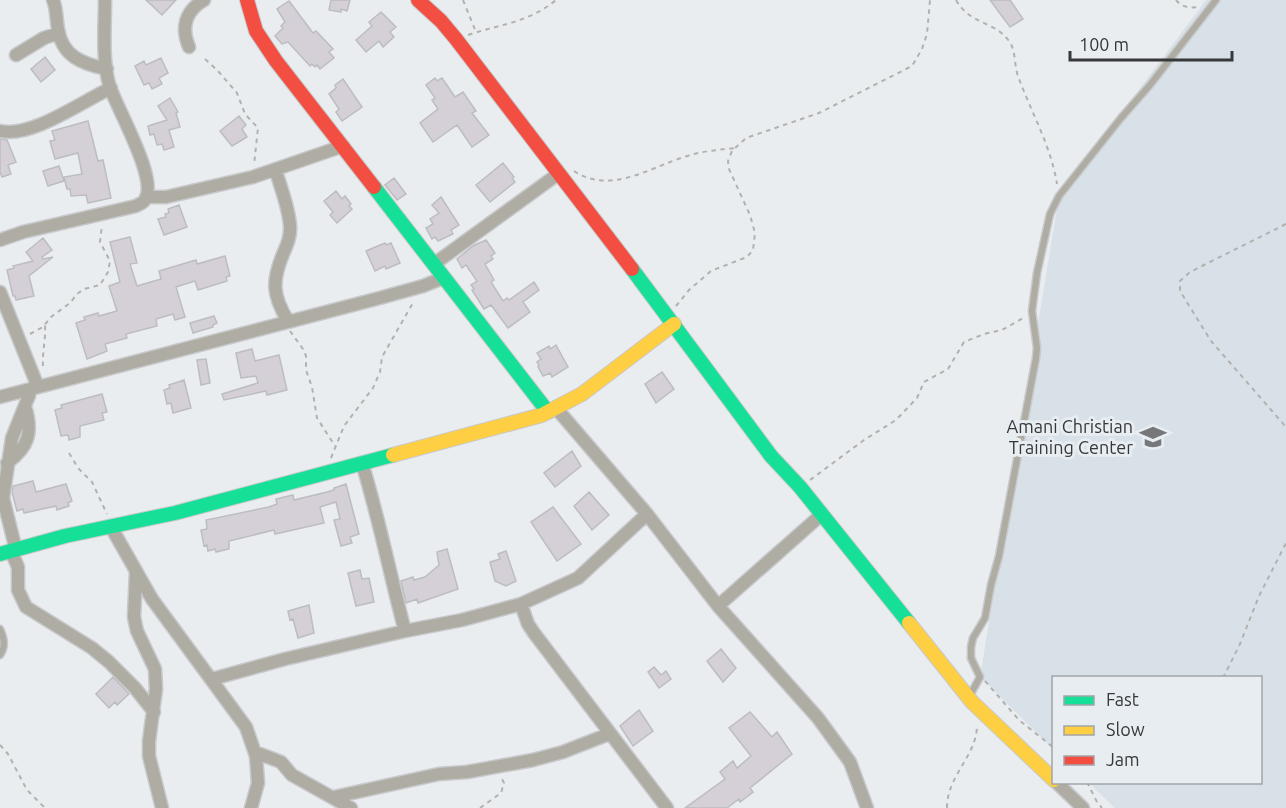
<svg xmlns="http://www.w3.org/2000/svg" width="1286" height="808" font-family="Ubuntu,sans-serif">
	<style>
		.built { fill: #d9e1e8 }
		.building { fill: #d5d0d8; stroke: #bcbdbf; stroke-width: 1.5 }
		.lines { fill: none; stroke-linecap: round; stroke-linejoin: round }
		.lane-casing { stroke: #c7c9cb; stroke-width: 9 }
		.street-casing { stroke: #c7c9cb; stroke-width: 15 }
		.fast-casing { stroke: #c7c9cb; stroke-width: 16 }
		.slow-casing { stroke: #c7c9cb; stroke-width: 16 }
		.jam-casing { stroke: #c7c9cb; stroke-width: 16 }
		.path { stroke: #b2b1ad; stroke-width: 2; stroke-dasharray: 4.5 4.5; stroke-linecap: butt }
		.lane { stroke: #aeaca3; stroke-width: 6 }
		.street { stroke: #aeaca3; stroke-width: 12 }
		.fast { stroke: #16e098; stroke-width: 14 }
		.slow { stroke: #ffcf43; stroke-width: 14 }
		.jam { stroke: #f24e42; stroke-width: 14 }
		.labels { text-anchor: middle; stroke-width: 6; stroke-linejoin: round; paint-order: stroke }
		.poi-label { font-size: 18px; fill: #36383a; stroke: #e8edf2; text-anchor: end }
	</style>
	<rect width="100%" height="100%" fill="#eaedf0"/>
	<path class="built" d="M1206,0H1286V808H1115L1089,783L1260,782V678H1054L1053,749L980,677L1059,196Z"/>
	<path class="building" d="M146,0H176L162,15Z
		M331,0H350L347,11L341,9V12L329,10Z
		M990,0H1010L1023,19L1010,27Z
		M289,1L313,33L316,31L333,49L329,52L334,58L320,69L317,65L315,67L312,64L310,66L288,42L282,44L275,36L283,28L281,26L285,22L277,9Z
		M381,12L396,27L390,32L394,37L383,47L379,41L366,52L356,40L372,26L369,22Z
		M45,57L55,70L41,82L31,69Z
		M161,58L168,73L159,78L162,84L152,89L149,83L144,85L135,66L144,61L146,65Z
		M435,78L437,81L442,78L455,97L463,92L476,111L472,113L489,135L472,147L457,125L433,142L420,123L438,109L432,100L435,98L426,85Z
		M343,79L362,107L342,121L336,112L339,109L329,94L336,88L335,85Z
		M170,98L178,112L176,113L180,127L169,130L174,147L164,150L162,144L157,145L154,134L150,135L148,126L167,120L158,106Z
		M239,116L246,125L242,129L247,137L232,146L220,131Z
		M88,121L98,161L103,160L111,198L88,203L86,195L71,196L70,189H67L64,177L82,174L78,153L55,159L50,141L55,140L52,131Z
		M0,139L7,140L16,162L8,165L11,174L2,177L0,172Z
		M503,163L514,177L512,178L515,182L490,202L476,185Z
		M59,166L64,181L48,186L43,171Z
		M394,178L406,194L397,200L385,185Z
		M336,191L342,199L345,196L351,204L349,206L352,209L337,223L330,215L333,212L324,201Z
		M441,197L459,225L451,230L453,234L438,241L435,237L432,239L426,228L433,224L430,219L439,213L432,205Z
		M179,205L187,227L164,235L158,219L166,217L165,214L169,213L168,209Z
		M130,237L137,263L130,264L137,286L161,279L159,271L196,260L197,264L225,256L230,276L226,277L227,281L198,290L195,281L176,287L185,317L175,320L173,314L156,319L157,326L126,334L127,338L105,344L107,351L87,359L76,323L85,320L84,317L98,313L99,316L117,311L109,286L120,282L110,242Z
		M43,238L52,250L42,257L43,259L53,257L29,276L34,296L16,300L15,296H13L7,270L14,268L13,266L33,261L26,252Z
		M486,240L495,253L491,256L493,259L485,264L494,280L491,282L503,301L507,298L509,300L534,282L539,290L523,302L530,312L508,328L491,305L484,309L472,290L474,289L471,285L477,281L466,265L462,268L457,259L473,246Z
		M385,243L386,245L391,243L400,263L386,269L385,266L375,271L366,251Z
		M214,316L217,323L213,325V327L193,333L190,323Z
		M556,345L568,367L552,377L550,373L543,376L538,367L539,366L537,362L541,359L537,353L549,346L550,349Z
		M252,349L255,361L279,355L287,390L267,395L266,391L224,400L222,394L258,383L256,376L241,378L236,353Z
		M206,359L210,383L201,385L197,360Z
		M662,372L674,389L656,403L645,384Z
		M184,380L191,408L173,413L171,403L167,404L164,390L170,388L169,385Z
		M102,394L107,412L102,413L104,420L80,426V437L69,440L68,435L61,436L55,410L62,408L61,405Z
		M572,451L581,466L555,487L544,473Z
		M33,481L36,492L66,484L72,501L68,503L69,506L57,510L56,506L24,513L23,509L17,511L12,492L13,486Z
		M346,484L359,534L350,537L352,543L341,546L334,520L340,519L336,502L320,507L324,523L275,534L274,530L229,541V549L216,552L215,549L208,551L207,545L204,546L201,530L207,529L206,520L269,507L277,504L276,499L293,495L294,500L327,492L334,490V488Z
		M589,492L609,515L592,530L574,506Z
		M553,507L581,544L557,561L531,522Z
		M447,549L458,589L418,603L417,599L406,603L401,581L413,577L414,580L425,577L439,565L437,552Z
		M506,551L516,581L506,586L495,581L490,562L500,559L498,554Z
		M360,570L362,579L369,578L374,602L356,606L348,573Z
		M309,605L314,633L298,638L293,619L290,620L288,611Z
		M721,649L736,668L723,682L707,661Z
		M654,667L661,675L666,671L671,679L659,688L648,672Z
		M113,677L129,694L117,705L115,702L109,708L96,694Z
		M639,710L653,731L633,746L620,726Z
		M750,712L772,737L777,732L792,754L750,788L753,792L740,802L739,799L727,808H685L725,779L720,772L733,761L737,768L751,756L729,728Z"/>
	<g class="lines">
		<g class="lane-casing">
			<path id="lane" d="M0,629C4,638 6,646 0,655
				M969,697L980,677L971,658V647L973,638L985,618L991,585L999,556L1036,358L1037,348L1032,311L1037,273L1050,214L1059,196L1121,118L1150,85L1216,0"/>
		</g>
		<g class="street-casing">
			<path id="street" d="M53,0C57,9 56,19 58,29C62,56 82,64 107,69
				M189,47C181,28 185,11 204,0
				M16,55L44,38L59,33
				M0,131C32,138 81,102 111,88
				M276,171C281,189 289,208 290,226C291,236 287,245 283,254C272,281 272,295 288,321
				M146,197H166L253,177L343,146
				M0,240L23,232L136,206C137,205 143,203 144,201C161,182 115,106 109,84C102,58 105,27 105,0
				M434,264L558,174
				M0,292L38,387
				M0,397L376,299L423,286L443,278
				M556,408L647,514L718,606L818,718L850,762L867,808
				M7,463C29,447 33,432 25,406
				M362,463C379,518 390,575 405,631
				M647,514L578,578L521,604L528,624L534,633L667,808
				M111,527L152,599L246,727L256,756L258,783L251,808
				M16,550L3,498L12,438L32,388
				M11,551L18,567V590L26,607L92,648L109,662L135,688L154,712
				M136,572L134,617L137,631L155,669L156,689L149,741V756L162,808
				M718,606L821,515
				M212,679L285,659L405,631L462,620L521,604
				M255,752L281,762L292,775L351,808
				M1056,782L1083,808
				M334,797L439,774L467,772L533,760L563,752L609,734"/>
		</g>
		<g class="fast-casing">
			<path id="fast" d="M374,187L548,412
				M632,269L771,456L800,487L909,623
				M0,554L65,536L175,513L393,455"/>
		</g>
		<g class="slow-casing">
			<path id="slow" d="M393,455L542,415L582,394L674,324
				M909,623L972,702L1054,780"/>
		</g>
		<g class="jam-casing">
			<path id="jam" d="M247,0L256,31L276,61L374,187
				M418,0L441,21L456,39L632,269"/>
		</g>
		<path class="path" d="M463,0L476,32
			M956,0C970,25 995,21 1009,41C1016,50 1014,65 1018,76C1031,112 1051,146 1057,184
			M1176,0C1182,8 1191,8 1200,7
			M468,35C500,24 528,23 556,0
			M205,59L218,71L237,93L245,114L258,128L254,165
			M574,171C610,195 649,168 684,157C701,151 718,150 735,148
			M1286,224L1190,272L1180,281V291L1211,341L1286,427
			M676,306L689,290L711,271L747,257L753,250L755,233L750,215L729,169L728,161L732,151L746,138L819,113L912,66L922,49L927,34L930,0
			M290,331L303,349L306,356V370L312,387L317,418L335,446
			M30,334L43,327L51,317L70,303L77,294L84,289L100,285L108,272L110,261L100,242L102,225
			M43,366C42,352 46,340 45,325
			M69,453L78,468L92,482L107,514
			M331,458L344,426L373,388L380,372L382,357L414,301
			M810,480L864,440L896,420L917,398L924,382L948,369L964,342L984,334L1002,330L1025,317
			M1223,678L1240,644L1259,596L1286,543
			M985,681L1019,720L1054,748
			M0,745L8,754L27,790L45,808
			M1087,782L1097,802L1102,808
			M480,808L501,793L504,783L501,777
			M947,808C947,775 977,756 977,725"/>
		<use href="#lane" class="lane"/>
		<use href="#street" class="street"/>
		<use href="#fast" class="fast"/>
		<use href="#slow" class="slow"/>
		<use href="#jam" class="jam"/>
	</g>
	<defs>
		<g id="university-bare" transform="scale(2.07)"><path d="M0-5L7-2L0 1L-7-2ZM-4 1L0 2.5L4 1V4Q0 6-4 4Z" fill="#75777a" stroke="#e8edf2" stroke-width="2.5" paint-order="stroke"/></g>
	</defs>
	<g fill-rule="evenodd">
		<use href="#university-bare" x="1153" y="437"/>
	</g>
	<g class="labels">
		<g class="poi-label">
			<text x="1133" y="433">Amani Christian<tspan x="1133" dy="21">Training Center</tspan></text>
		</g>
	</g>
	<rect x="1052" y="676" width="210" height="108" fill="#e8edf2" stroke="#a1a5a8" stroke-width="1.5"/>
	<rect x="1064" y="696" width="30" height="9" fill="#16e098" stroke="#a1a5a8" stroke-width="1.5"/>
	<text x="1106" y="706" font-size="18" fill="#36383a">Fast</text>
	<rect x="1064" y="726" width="30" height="9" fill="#ffcf43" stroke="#a1a5a8" stroke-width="1.5"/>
	<text x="1106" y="736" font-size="18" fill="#36383a">Slow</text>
	<rect x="1064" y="756" width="30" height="9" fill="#f24e42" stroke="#a1a5a8" stroke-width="1.5"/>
	<text x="1106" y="766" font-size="18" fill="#36383a">Jam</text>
	<path d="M1070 51v9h162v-9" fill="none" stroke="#36383a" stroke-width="3"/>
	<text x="1079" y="51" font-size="18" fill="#36383a" stroke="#e8edf2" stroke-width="4.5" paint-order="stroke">100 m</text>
</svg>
